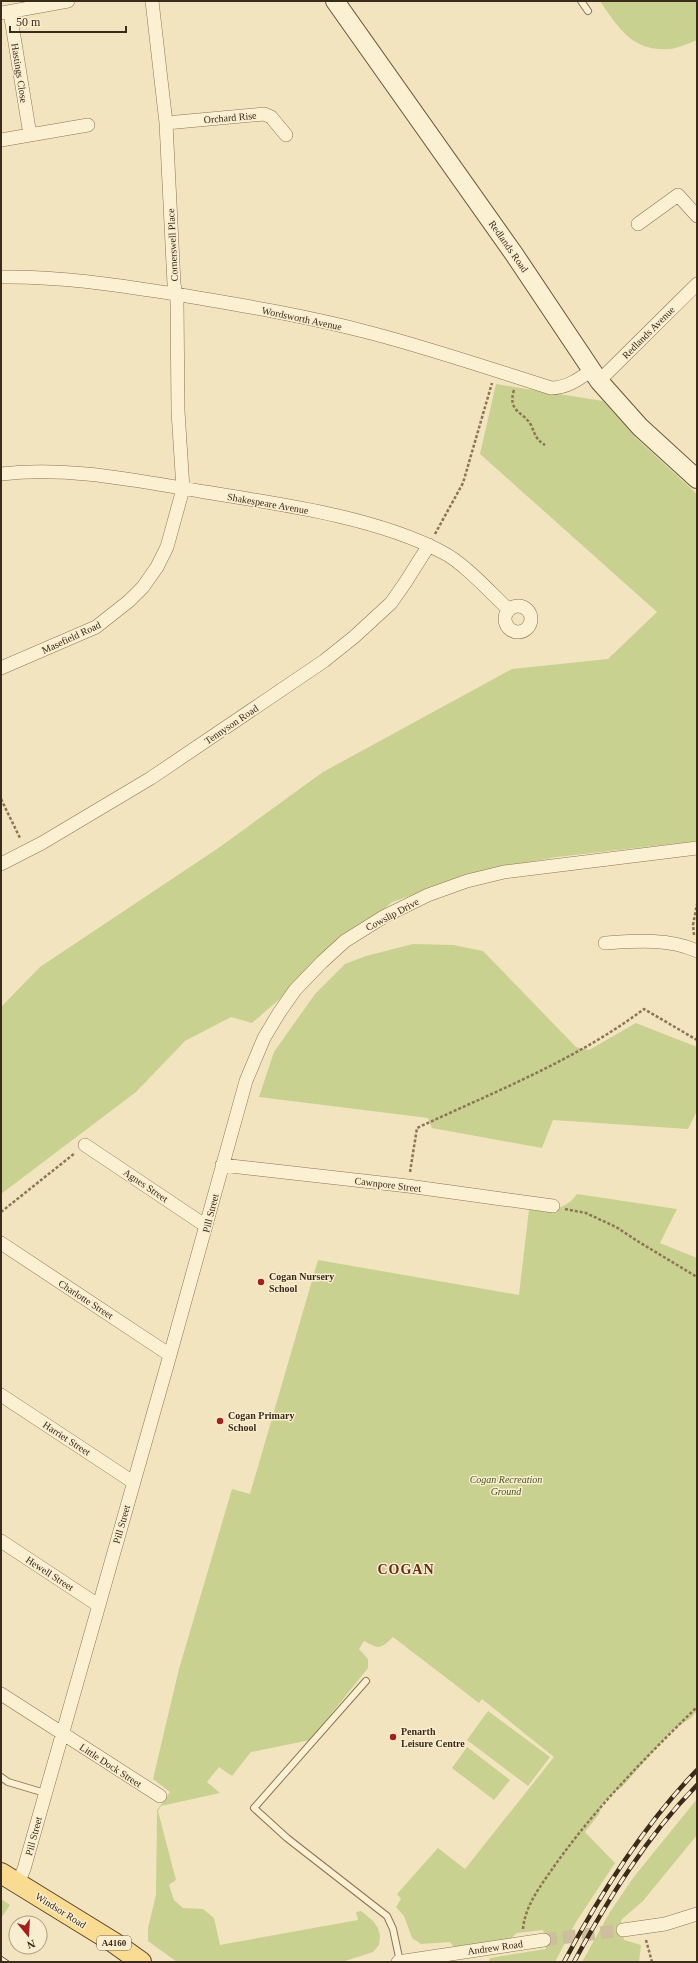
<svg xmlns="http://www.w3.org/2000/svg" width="698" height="1963" font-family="'Times New Roman',serif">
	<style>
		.green { fill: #c9d191 }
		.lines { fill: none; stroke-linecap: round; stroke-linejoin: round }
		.street-tunnel { stroke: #cdbf9e; stroke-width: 13; stroke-dasharray: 13 6; stroke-linecap: butt }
		.lane-casing { stroke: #8d7455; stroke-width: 8 }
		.street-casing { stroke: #8d7455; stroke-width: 14 }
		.secondary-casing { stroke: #6e5439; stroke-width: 20 }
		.primary-casing { stroke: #5a412a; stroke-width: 22 }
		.path { stroke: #8d7455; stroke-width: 2.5; stroke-dasharray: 3 2; stroke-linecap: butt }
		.lane { stroke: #fcf0d3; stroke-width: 6 }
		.street { stroke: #fcf0d3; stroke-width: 13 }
		.secondary { stroke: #fcf0d3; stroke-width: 18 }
		.primary { stroke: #fadb92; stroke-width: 20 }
		.rail-casing { stroke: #3a2b1b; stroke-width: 4.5 }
		.rail { stroke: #f9edcf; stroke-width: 3; stroke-dasharray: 9; stroke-linecap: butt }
		.poi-dot { fill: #a2211f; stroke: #f9edcf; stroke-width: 1.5 }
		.labels { text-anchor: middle; stroke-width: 3; stroke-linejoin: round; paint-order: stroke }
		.shield { fill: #f9edcf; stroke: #736551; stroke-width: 1 }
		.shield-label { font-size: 9px; font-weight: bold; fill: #3a2b1b }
		.street-label { font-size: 10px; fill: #3a2b1b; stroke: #f9edcf }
		.poi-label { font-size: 10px; font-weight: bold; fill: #3a2b1b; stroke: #f9edcf; text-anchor: start }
		.park-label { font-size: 10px; font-style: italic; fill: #495920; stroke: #f9edcf }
		.district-label { font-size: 14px; font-weight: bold; letter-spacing: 1px; fill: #6b2a16; stroke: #f9edcf }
	</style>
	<rect width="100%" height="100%" fill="#f2e4bf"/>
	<path class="green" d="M600,1H697V40C689,43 679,48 670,49C633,52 619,29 600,1Z
		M496,384L603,401L636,438L697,494V841L557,857L490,869L392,902L252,1023L231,1017L185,1041L136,1092L1,1194V1007L40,967L217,849L323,772L512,669L608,659L657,612L480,454Z
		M413,944L453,945L483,951L576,1047L589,1050L636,1023L697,1047V1111L688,1129L553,1120L542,1148L432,1128L428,1118L259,1097L274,1052L315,994L345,964L366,956Z
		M577,1194L677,1209L660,1243L697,1258V1711L691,1718L672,1730L622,1787L614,1792L602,1804L599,1814L585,1832L615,1863L576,1922L555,1962H489L490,1958L546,1949L543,1930L517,1933L509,1940L459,1948L454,1947L450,1942L421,1944L412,1938L404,1916L396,1907L401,1899L397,1894L438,1848L465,1869L554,1757L482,1699L479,1703L393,1637C380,1650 379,1649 364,1641L359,1649L368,1659V1668L310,1740L251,1752L232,1776L219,1767L207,1782L220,1793L161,1806L158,1811L176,1880L169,1885L174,1900L183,1908L203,1909L214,1918L220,1945L358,1920L356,1912L361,1911L373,1921L378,1928L380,1936L379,1945L373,1952L342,1962H177L148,1941V1928L156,1895L157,1810L170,1792L153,1779L179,1669L232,1489L250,1494L318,1260L519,1295L529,1209C546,1211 566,1211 577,1194Z
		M488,1711L550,1757L528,1786L467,1740Z
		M467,1747L510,1780L494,1800L452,1768Z
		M697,1799V1835L643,1901L621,1920L624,1940L641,1945L639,1962H582L610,1912L633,1878Z
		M1,1899L10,1905L1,1918Z"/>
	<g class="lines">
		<path class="street-tunnel" d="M544,1940L623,1930"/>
		<g class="lane-casing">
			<path id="lane" d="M581,1L588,11
				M366,1681L254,1808L287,1838L387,1916L393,1929L400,1962
				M1,1777L8,1782L45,1793"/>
		</g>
		<g class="street-casing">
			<path id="street" d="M2,13L68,1
				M166,123L264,114L271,117L286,135
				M30,135L88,125
				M1,140L30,135L10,12
				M638,224L678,195L697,216
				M1,277C60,276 117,285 175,294C241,305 307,316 371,333C432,349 491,369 551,388C567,388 579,379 592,370
				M599,381L697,284
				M1,474C70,466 138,481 205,492C279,504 376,517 442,552C463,562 491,593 508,609
				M505 619a13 13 0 1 1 26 0a13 13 0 1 1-26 0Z
				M1,668L96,627L129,601L143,587L157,567L167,547L183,489L178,411L177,301L174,284L166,123L152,1
				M1,864L42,843L151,778L324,661L354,637L391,603L405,583L429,545
				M605,943C635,941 669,938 697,951
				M85,1145L206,1226
				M222,1165L408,1186L553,1206
				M1,1243L170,1355
				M1,1395L133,1482
				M1,1541L98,1605
				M1,1694L160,1796
				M18,1883L24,1869L170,1355L246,1081L264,1038L279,1013L295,990L322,962L345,941L385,916L428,895L467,881L504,872L697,848
				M623,1930L665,1924L697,1914
				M398,1962L544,1940"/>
		</g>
		<g class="secondary-casing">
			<path id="secondary" d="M335,1L514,254L599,381L640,427L697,479"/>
		</g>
		<g class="primary-casing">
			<path id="primary" d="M1,1873L113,1942L141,1962"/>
		</g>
		<path class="path" d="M514,390C507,412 524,412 531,425C535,434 536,440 545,445
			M435,534L463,483L492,383
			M1,799L20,838
			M694,935L693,925L697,904
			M410,1172L417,1128C494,1092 576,1060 644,1009L697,1040
			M565,1209L586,1213L616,1227L639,1242L697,1277
			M1,1212L75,1153
			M523,1929C525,1905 542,1884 555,1865C598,1805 645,1758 697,1707
			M646,1940L652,1962"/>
		<use href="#lane" class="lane"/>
		<use href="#street" class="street"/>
		<use href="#secondary" class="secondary"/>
		<use href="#primary" class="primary"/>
		<g class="rail-casing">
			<path id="rail" d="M1,1958L7,1962
				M564,1962C599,1896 645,1824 697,1770
				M574,1962C608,1899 647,1836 697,1785"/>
		</g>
		<use href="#rail" class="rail"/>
	</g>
	<g class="poi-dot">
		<circle cx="261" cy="1282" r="4"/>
		<circle cx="220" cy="1421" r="4"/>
		<circle cx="393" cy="1737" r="4"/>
	</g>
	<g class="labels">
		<rect class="shield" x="97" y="1936" width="34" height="14" rx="3"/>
		<g class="shield-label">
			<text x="114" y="1946">A4160</text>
		</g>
		<g class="street-label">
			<text transform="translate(20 73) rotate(81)" y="4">Hastings Close</text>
			<text transform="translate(230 117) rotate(-5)" y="4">Orchard Rise</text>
			<text transform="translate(172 245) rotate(-93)" y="4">Cornerswell Place</text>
			<text transform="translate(509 246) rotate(55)" y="4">Redlands Road</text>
			<text transform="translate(302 318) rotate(12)" y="4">Wordsworth Avenue</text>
			<text transform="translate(648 332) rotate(-45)" y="4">Redlands Avenue</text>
			<text transform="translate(268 503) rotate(10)" y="4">Shakespeare Avenue</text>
			<text transform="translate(71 637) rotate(-25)" y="4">Masefield Road</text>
			<text transform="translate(231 724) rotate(-34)" y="4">Tennyson Road</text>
			<text transform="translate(392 914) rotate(-28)" y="4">Cowslip Drive</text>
			<text transform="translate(388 1184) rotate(7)" y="4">Cawnpore Street</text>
			<text transform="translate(146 1185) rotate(34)" y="4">Agnes Street</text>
			<text transform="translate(210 1213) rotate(-76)" y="4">Pill Street</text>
			<text transform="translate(86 1299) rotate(33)" y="4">Charlotte Street</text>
			<text transform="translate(67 1438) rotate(33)" y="4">Harriet Street</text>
			<text transform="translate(121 1524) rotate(-74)" y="4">Pill Street</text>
			<text transform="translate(50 1573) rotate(33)" y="4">Hewell Street</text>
			<text transform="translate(111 1765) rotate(33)" y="4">Little Dock Street</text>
			<text transform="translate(33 1836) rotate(-75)" y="4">Pill Street</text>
			<text transform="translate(61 1910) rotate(32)" y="4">Windsor Road</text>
			<text transform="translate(495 1947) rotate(-8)" y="4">Andrew Road</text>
		</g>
		<g class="poi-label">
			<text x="269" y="1280">Cogan Nursery<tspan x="269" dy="12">School</tspan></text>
			<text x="228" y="1419">Cogan Primary<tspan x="228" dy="12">School</tspan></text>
			<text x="401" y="1735">Penarth<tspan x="401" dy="12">Leisure Centre</tspan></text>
		</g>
		<g class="park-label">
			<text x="506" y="1483">Cogan Recreation<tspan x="506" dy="12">Ground</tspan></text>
		</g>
		<g class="district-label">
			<text x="406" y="1574">COGAN</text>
		</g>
	</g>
	<rect width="698" height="1963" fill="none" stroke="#3a2b1b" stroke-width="4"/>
	<g transform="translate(28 1935) rotate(162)"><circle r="19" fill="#f9edcf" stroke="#ad9f87"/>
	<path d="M0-3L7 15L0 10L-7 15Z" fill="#a2211f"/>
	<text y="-6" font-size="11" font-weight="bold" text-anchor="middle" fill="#3a2b1b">N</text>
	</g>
	<path d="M10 26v6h116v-6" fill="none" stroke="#3a2b1b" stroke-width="2"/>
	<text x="16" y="26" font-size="12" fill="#3a2b1b" stroke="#f9edcf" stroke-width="3" paint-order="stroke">50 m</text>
</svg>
